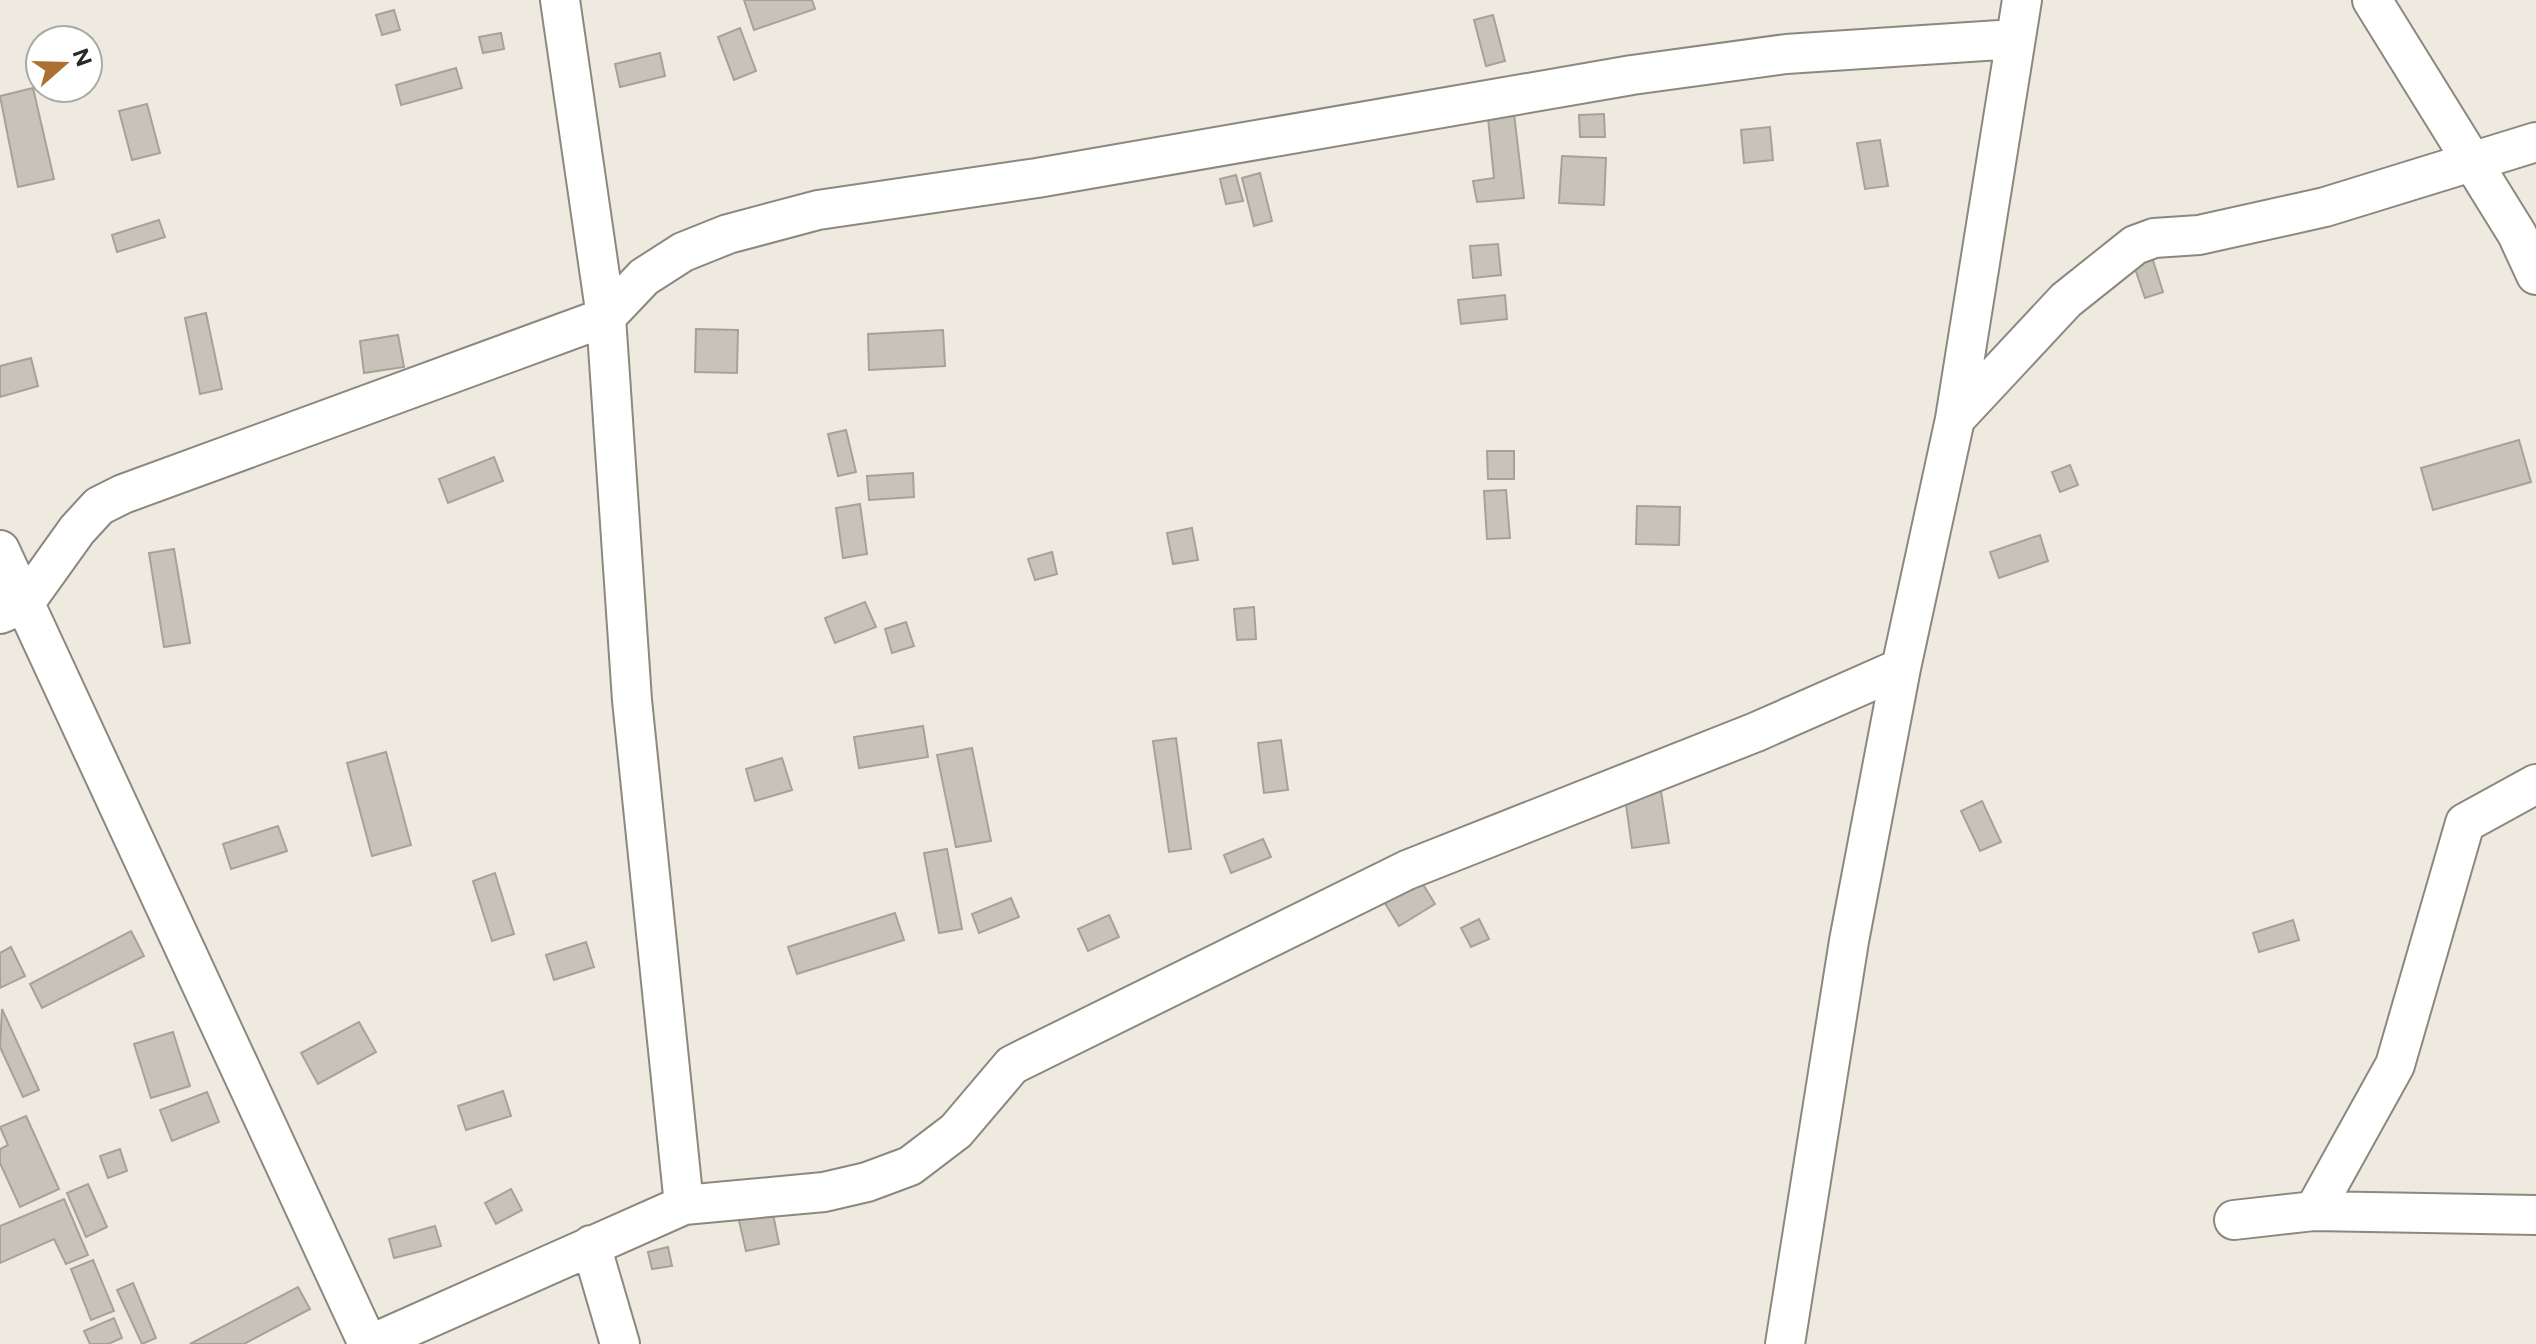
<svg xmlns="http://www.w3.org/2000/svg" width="2536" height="1344" font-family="Figtree,sans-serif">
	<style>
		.building { fill: #c8c3b9; stroke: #a6a298; stroke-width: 2 }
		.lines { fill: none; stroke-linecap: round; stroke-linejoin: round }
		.street-casing { stroke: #8c887e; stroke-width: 42 }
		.street { stroke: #fff; stroke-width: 38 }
	</style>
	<rect width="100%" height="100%" fill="#eeeadf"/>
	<path class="building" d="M744,0H812L815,9L754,30Z
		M394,10L400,30L382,35L376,15Z
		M1493,15L1505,61L1486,66L1474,20Z
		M740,28L756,71L734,80L718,37Z
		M501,33L504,49L483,53L479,37Z
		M660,53L665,76L620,87L615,64Z
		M456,68L462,88L401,105L396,85Z
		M33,88L54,179L18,187L0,96Z
		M147,104L160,153L132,160L119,111Z
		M1513,105L1524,198L1477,202L1473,181L1494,178L1487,108Z
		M1604,114L1605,137H1580L1579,115Z
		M1770,127L1773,160L1744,163L1741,130Z
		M1880,140L1888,186L1865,189L1857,143Z
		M1562,156L1606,158L1604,205L1559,203Z
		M1260,173L1272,221L1254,226L1242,178Z
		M1236,175L1243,201L1226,204L1220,179Z
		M159,220L165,237L117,252L112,235Z
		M1498,244L1501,275L1473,278L1470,246Z
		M2150,251L2163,292L2145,298L2131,257Z
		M1505,295L1507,319L1461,324L1458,300Z
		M206,313L222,389L200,394L185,318Z
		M696,329L738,330L737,373L695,372Z
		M943,330L945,366L869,370L868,334Z
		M398,335L404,367L364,373L360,341Z
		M31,358L38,386L0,397V366Z
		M846,430L856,472L838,476L828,434Z
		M2519,440L2531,482L2433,510L2421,468Z
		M1487,451H1514V479H1488Z
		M494,457L503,481L448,503L439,479Z
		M2070,465L2078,485L2060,492L2052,472Z
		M913,473L914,497L869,500L867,476Z
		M1506,490L1510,538L1487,539L1484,491Z
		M860,504L867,554L843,558L836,508Z
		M1637,506L1680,507L1679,545L1636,544Z
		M1192,528L1198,560L1173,564L1167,533Z
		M2040,535L2048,561L1999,578L1990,552Z
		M174,549L190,643L164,647L149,553Z
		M1052,552L1057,574L1035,580L1028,559Z
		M865,602L876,627L835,643L825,618Z
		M1254,607L1256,639L1237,640L1234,609Z
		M906,622L914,646L892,653L885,629Z
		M923,726L928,757L859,768L854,737Z
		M1176,738L1191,849L1169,852L1153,741Z
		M1281,740L1288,790L1264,793L1258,743Z
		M972,748L991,841L956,847L937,755Z
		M386,752L411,845L372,856L347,763Z
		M782,758L792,790L755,801L746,769Z
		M1661,791L1669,843L1632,848L1625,797Z
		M1982,801L2001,842L1980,851L1961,811Z
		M278,826L287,851L231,869L223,844Z
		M1263,839L1271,857L1231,873L1224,855Z
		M947,849L962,929L939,933L924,853Z
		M495,873L514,934L492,941L473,881Z
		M1421,881L1435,904L1399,926L1385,903Z
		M1011,898L1019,917L979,933L972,914Z
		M895,913L904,940L797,974L788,947Z
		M1109,915L1119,937L1088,951L1078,929Z
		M1479,919L1489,939L1471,947L1461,928Z
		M2293,920L2299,940L2259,952L2253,933Z
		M131,931L144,956L42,1008L30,984Z
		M586,942L594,967L554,980L546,955Z
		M11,947L25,976L0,988V953Z
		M2,1009L39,1090L23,1097L0,1047Z
		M359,1022L376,1052L318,1084L301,1053Z
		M173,1032L190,1086L151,1098L134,1044Z
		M503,1091L511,1116L466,1130L458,1106Z
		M207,1092L219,1122L172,1141L160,1110Z
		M26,1116L59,1189L20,1207L0,1163V1149L8,1145L0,1127Z
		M120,1149L127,1171L108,1178L100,1156Z
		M88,1184L107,1227L86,1237L67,1193Z
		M511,1189L522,1210L496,1224L485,1203Z
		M64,1199L88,1255L66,1264L54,1239L0,1263V1226Z
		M771,1204L779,1244L746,1251L737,1212Z
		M435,1226L441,1246L394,1258L389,1239Z
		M668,1247L672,1266L652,1269L648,1252Z
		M93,1260L114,1311L91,1320L71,1269Z
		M133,1283L156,1338L142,1344L117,1290Z
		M298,1287L310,1309L244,1344H190Z
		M114,1318L122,1338L108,1344H90L84,1331Z"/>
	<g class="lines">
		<g class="street-casing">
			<path id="street" d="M560,0L606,317L632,700L684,1205
				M2372,0L2517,234L2536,275
				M1955,419L2066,300L2135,245L2154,238L2199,235L2325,207L2536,142
				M0,550L368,1344
				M0,614L24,604L77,530L99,506L123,494L606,317L644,277L683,252L728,234L818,210L1037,178L1632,75L1786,54L2015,39
				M2314,1211L2536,1215
				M2234,1220L2314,1211L2395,1065L2465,823L2536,784
				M591,1245L620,1344
				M371,1344L684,1205L824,1192L867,1182L910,1166L956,1131L1012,1065L1407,870L1756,732L1901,668
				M1785,1344L1849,941L1901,668L1955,419L2022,0"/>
		</g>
		<use href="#street" class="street"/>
	</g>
	<g transform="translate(64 64) rotate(70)"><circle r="38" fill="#ffffff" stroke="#a9a9a7" stroke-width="2"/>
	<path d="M0-6L14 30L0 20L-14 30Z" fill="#ad7033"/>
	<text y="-12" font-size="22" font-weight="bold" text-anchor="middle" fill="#292824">N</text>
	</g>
</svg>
